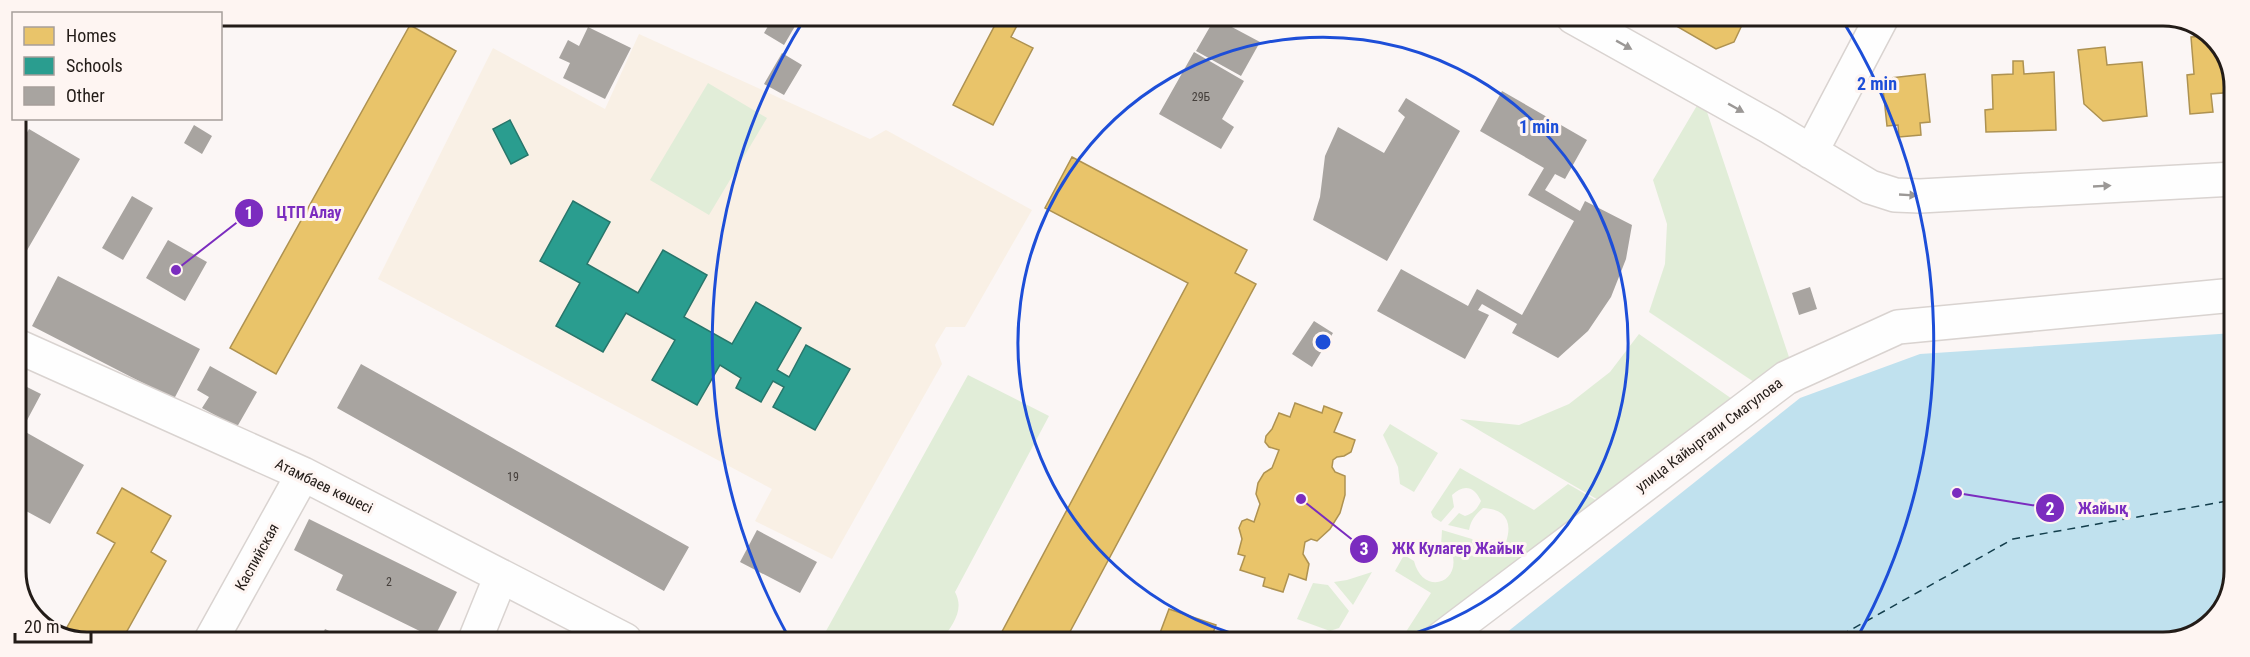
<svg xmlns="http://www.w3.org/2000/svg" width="2250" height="657" font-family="'Roboto Condensed',sans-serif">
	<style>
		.education { fill: #f9f0e5 }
		.green { fill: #e1edd8 }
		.water { fill: #c0e1ee }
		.homes { fill: #e9c46a; stroke: #ae9251; stroke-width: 1.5 }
		.schools { fill: #2a9d8f; stroke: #28766b; stroke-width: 1.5 }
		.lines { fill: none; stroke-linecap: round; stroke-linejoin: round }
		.ferry { stroke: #133e4c; stroke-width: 1.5; stroke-dasharray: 8 6; stroke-linecap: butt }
		.building { fill: #a8a4a0 }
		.minor-casing { stroke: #d9d3d0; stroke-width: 36 }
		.minor { stroke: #fefefe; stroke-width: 33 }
		.oneway { fill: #9b9896 }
		.ring { fill: none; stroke: #1d4ed8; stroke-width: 3 }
		.labels { text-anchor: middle; stroke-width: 6; stroke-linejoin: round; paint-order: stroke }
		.number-label { font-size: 12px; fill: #443e3a }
		.street-label { font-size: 15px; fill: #231c18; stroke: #fef5f2 }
		.rim { fill: none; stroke: #231c18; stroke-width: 3 }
		.centre { fill: #1d4ed8; stroke: #fef5f2; stroke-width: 3 }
		.ring-label { font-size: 18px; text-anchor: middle; font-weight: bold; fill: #1d4ed8; stroke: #fef5f2; stroke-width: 6; stroke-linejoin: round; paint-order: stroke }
		.leader { fill: none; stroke: #7b2cbf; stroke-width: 2 }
		.callout-dot { fill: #7b2cbf; stroke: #fef5f2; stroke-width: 2 }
		.mark-label { font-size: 18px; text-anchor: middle; font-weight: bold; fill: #fff }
		.callout-label { font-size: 16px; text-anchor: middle; font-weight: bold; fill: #7b2cbf; stroke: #fef5f2; stroke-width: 6; stroke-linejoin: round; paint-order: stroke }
	</style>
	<rect width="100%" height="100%" fill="#fbf6f5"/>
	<path class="education" d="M639,34L870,139L886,130L1032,210L965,327H946L935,345L942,364L832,559L755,521L772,489L378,279L493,48L605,109Z"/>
	<path class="green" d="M708,83L767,118L709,215L650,180Z
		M1702,97L1790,360L1757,384L1649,312L1665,264L1667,224L1653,180Z
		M1639,334L1735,401L1600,501L1460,419L1519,425L1569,404L1610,372Z
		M968,375L1049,416L955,592C965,611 952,624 942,641L821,640Z
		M1390,424L1438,453L1414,492L1400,484L1398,467L1383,435Z
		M1460,468L1534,510L1568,484L1599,502L1430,641H1400L1431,593L1395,571L1404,555L1414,561C1423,597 1464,583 1451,550L1441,546L1442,530L1472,539L1479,547L1489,550L1506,542C1513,521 1505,509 1483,508C1475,515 1471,520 1469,530L1448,525L1459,513L1465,516C1474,513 1477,509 1481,501C1474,486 1464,484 1452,495L1454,507L1441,522L1433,517L1431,512Z
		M1372,572L1353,605L1334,582L1347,580Z
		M1313,583L1328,585L1349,611L1339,628L1330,631L1297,619Z"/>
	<path class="water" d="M2234,333L2233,589L2207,627L2164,642L1496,641L1800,398L1920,354Z"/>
	<path class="homes" d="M987,16H1022L1011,37L1033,48L993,125L953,105L997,21Z
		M1668,17H1740L1742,25L1734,42L1716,49L1666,20Z
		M410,25L456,51L276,374L230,348Z
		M2211,36L2215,38L2216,50L2222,49L2235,81V92L2211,94L2213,112L2190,114L2187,75L2194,74L2191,37Z
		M2105,47L2107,65L2142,62L2147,116L2103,121L2084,104L2078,50Z
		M2013,61H2023L2024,74L2054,72L2056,130L1986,132L1985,110L1993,109L1992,75L2013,74Z
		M1925,74L1930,122L1920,123L1921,135L1899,137L1898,125L1887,126L1882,79Z
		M1072,157L1247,250L1235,273L1256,284L1065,641H997L1188,283L1045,208Z
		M1295,403L1322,413L1324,406L1342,413L1334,432L1355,440L1351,452L1344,456L1337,457L1333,460L1332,467L1335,472L1345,476V495L1340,513L1330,529L1317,541L1311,539L1305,542L1303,554L1309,564L1306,580L1289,574L1283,592L1263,586L1265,578L1240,570L1245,556L1238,554L1242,539L1239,528L1242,521L1247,519L1254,522L1260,504L1256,494L1258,483L1264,473L1272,468L1279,450L1269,447L1265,442L1266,436L1272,429L1279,413L1290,417Z
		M122,488L171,516L151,552L166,561L122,640H68L62,636L115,543L97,533Z
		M1169,609L1216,625L1210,641H1157Z"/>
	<path class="schools" d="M510,120L528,155L511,164L493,129Z
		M573,201L610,222L587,264L638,293L663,250L707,275L684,317L732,344L756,302L801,328L777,370L789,377L806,345L850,369L815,430L773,407L784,387L773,381L761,402L736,388L741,378L720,365L697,405L652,380L675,340L626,313L603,352L556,326L580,283L540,261Z"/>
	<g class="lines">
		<path class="ferry" d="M1829,642L2013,539L2233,500"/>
	</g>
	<path class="building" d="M774,16H801L784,45L764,33Z
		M1215,18L1260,42L1241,76L1196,51Z
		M588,27L631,48L605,99L563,78L570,63L559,58L568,40L579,46Z
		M1194,52L1244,81L1222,119L1234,127L1221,149L1159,114Z
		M782,53L802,65L784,95L764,84Z
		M1502,91L1587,140L1565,179L1555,174L1545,190L1580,211L1585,201L1632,225L1626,259L1611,297L1588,331L1558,358L1512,333L1517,324L1482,304L1478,310L1489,315L1465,359L1377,311L1401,269L1468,306L1477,289L1522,315L1574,221L1528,195L1544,168L1480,131Z
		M1406,98L1460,131L1387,261L1313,220L1320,197L1325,156L1338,127L1384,153L1405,117L1398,111Z
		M194,125L212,136L202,154L184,143Z
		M29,129L80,159L15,271V153Z
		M132,196L153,208L123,260L102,248Z
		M168,240L207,262L185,301L146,278Z
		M58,276L200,349L174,399L32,326Z
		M1810,287L1817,309L1799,315L1792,293Z
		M1314,321L1333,333L1312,367L1292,354Z
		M361,364L689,547L664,591L337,408Z
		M210,366L257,392L237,427L202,408L209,397L197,390Z
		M15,381L41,394L25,424L15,419Z
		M22,430L84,465L50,524L15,505V442Z
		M309,519L457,592L434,638L336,590L343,575L294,550Z
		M757,530L817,562L800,593L740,562Z
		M325,629L348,640H320Z"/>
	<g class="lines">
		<g class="minor-casing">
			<path id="minor" d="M1573,17L1770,127L1870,187L1895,195L1920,196L2234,179
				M1811,152L1882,17
				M15,345L303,474L625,640
				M211,640L303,474
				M475,640L501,576
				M1438,641L1786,378L1898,327L2234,295"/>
		</g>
		<use href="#minor" class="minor"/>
	</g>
	<defs><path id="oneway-solid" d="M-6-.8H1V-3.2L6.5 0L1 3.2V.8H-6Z" transform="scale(1.5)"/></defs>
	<g class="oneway">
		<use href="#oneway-solid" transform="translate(1624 45) rotate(29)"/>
		<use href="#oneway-solid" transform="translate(1736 108) rotate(29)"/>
		<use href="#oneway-solid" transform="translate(2102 186) rotate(-3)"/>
		<use href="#oneway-solid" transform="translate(1908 195) rotate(3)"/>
	</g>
	<g class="ring">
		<path d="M1262 641A305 305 0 1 1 1384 641"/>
		<path d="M789 638A611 611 0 0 1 805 18M1841 18A611 611 0 0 1 1857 638"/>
	</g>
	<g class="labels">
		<g class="number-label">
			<text x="1201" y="101">29Б</text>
			<text x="513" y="481">19</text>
			<text x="389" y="586">2</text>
		</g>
		<g class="street-label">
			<text transform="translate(1709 435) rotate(-37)" y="5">улица Кайыргали Смагулова</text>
			<text transform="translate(324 486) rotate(26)" y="5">Атамбаев көшесі</text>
			<text transform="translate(257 557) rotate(-61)" y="5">Каспийская</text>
		</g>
	</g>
	<path d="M0 0H2250V657H0ZM87 26H2163A61 61 0 0 1 2224 87V571A61 61 0 0 1 2163 632H87A61 61 0 0 1 26 571V87A61 61 0 0 1 87 26Z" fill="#fef5f2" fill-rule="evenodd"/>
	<path class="rim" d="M87 26H2163A61 61 0 0 1 2224 87V571A61 61 0 0 1 2163 632H87A61 61 0 0 1 26 571V87A61 61 0 0 1 87 26Z"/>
	<circle cx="1323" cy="342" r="9" class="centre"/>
	<g class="ring-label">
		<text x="1877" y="90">2 min</text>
		<text x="1539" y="133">1 min</text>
	</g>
	<path class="leader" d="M176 270L249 213M1957 493L2050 508M1301 499L1364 549"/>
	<g class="callout-dot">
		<circle cx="176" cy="270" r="6"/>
		<circle cx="1957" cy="493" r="6"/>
		<circle cx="1301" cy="499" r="6"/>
		<circle cx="249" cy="213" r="15"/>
		<circle cx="2050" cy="508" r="15"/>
		<circle cx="1364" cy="549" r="15"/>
	</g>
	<g class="mark-label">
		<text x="249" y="219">1</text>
		<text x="2050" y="515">2</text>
		<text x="1364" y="555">3</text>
	</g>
	<g class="callout-label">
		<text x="309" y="218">ЦТП Алау</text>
		<text x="2103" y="514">Жайық</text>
		<text x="1458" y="554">ЖК Кулагер Жайык</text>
	</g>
	<rect x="12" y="12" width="210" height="108" fill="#fef5f2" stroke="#a69e9b" stroke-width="1.5"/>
	<rect x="24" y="27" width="30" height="18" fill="#e9c46a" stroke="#a69e9b" stroke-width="1.5"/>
	<text x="66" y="42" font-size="18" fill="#231c18">Homes</text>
	<rect x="24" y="57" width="30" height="18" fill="#2a9d8f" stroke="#a69e9b" stroke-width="1.5"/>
	<text x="66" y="72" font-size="18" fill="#231c18">Schools</text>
	<rect x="24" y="87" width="30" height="18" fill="#a8a4a0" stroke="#a69e9b" stroke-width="1.5"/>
	<text x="66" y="102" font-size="18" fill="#231c18">Other</text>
	<path d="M15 633v9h76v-9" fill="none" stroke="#231c18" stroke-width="3"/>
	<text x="24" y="633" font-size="18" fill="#231c18" stroke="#fef5f2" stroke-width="4.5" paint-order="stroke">20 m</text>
</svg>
